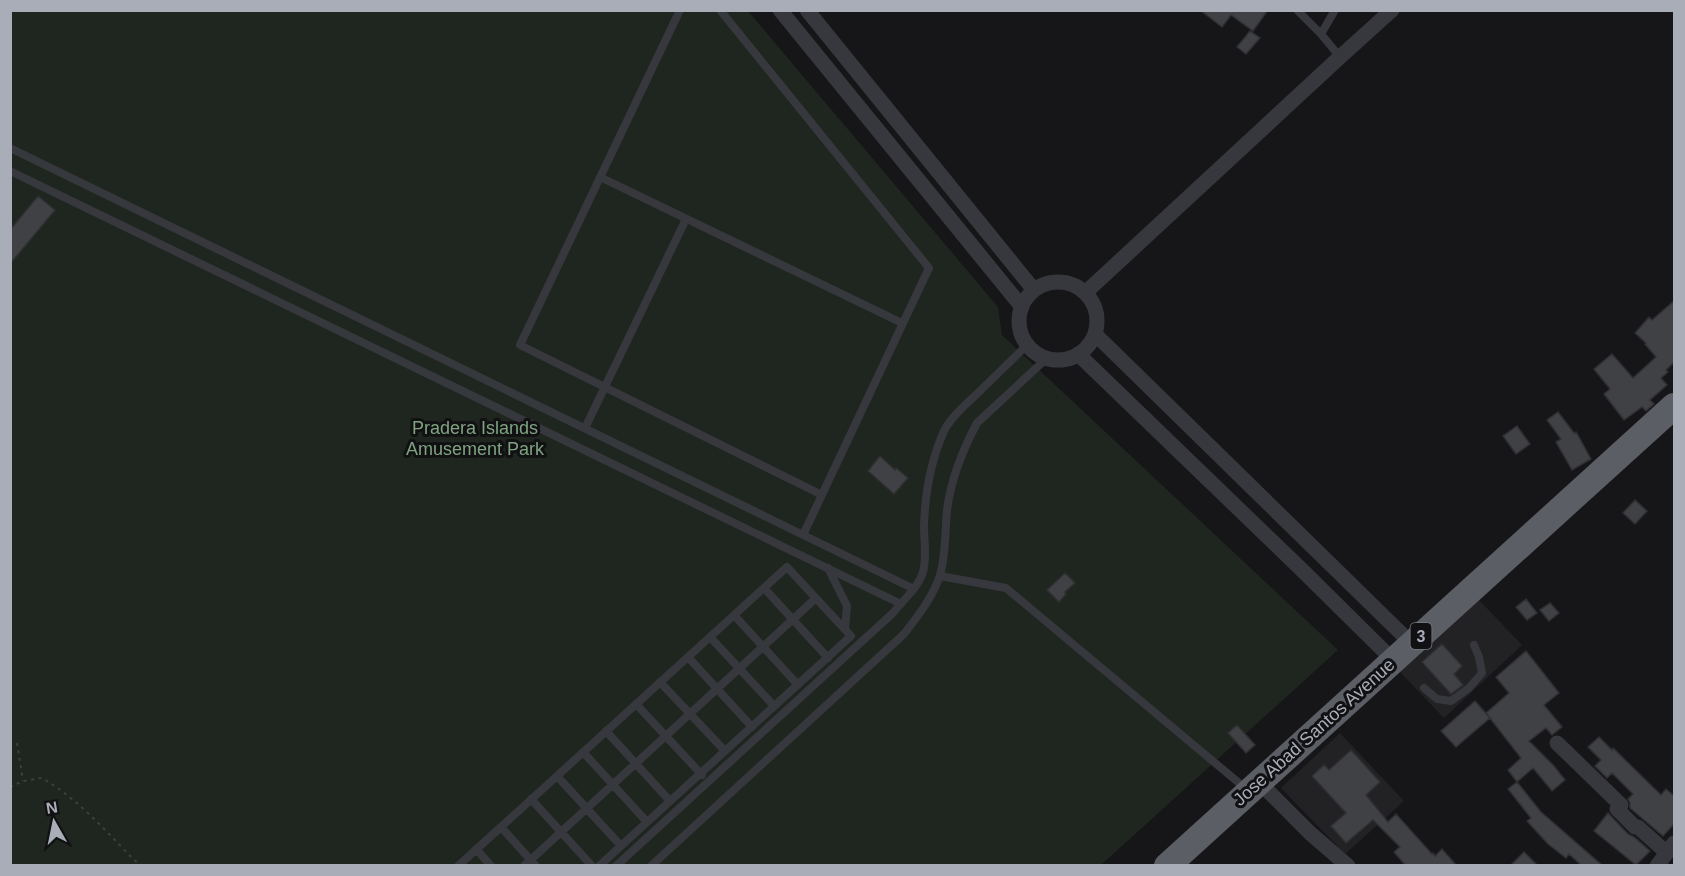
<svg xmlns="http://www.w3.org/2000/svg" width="1685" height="876" font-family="Helvetica,sans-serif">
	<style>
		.built { fill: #222225 }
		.green { fill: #1e261f }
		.building { fill: #404145; stroke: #303034; stroke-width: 1.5 }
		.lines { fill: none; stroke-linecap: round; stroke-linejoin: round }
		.path { stroke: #3d3f44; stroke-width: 2; stroke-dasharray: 3 4.5; stroke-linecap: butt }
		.service { stroke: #37383d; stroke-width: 8 }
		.minor { stroke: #37383d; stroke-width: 15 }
		.trunk { stroke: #5b5e65; stroke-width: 26 }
		.labels { text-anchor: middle; stroke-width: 6; stroke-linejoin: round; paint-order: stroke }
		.shield { fill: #111113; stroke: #7b7e86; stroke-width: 1.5 }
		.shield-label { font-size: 16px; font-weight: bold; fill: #a8adb8 }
		.park-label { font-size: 18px; fill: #7fa381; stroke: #111113 }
		.street-label { font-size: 18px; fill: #a8adb8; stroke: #111113 }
	</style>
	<rect width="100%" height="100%" fill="#161618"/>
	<path class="built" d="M1478,599L1522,645L1444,718L1400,672Z
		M1340,733L1404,801L1345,854L1281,788Z"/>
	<path class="green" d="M10,11H748L998,307L1002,335L1338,650L1101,865H11Z"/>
	<path class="building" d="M1200,10H1268L1253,31L1231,15L1222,27Z
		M1250,31L1260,38L1246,54L1237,47Z
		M38,196L55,210L10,264V230Z
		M1674,301V362L1666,370L1668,372L1661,378L1667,385L1650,400L1654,404L1646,411L1642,407L1624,420L1604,394L1610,389L1594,369L1612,354L1633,378L1656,357L1645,344L1646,343L1635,333L1649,317L1652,320Z
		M1558,412L1574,433L1576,432L1591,459L1572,470L1556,442L1561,439L1547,420Z
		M1517,426L1530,444L1516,454L1503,436Z
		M880,456L895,470L896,468L908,478L894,494L868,471Z
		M1635,500L1647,511L1635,524L1623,513Z
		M1065,573L1075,583L1065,592L1066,594L1059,602L1047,590Z
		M1526,599L1537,613L1527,620L1516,607Z
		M1550,603L1559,613L1549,621L1540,610Z
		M1442,644L1462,666L1454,674L1463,685L1451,694L1422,662Z
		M1526,651L1559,693L1544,705L1562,727L1552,735L1546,728L1529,741L1554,766L1565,780L1552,791L1533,768L1517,782L1508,770L1521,758L1486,713L1509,693L1496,677Z
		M1475,701L1490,718L1456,747L1441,731Z
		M1237,725L1255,745L1246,753L1228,733Z
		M1599,737L1612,750L1613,748L1661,795L1666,789L1674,796V824L1663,836L1630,808V803L1628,799L1633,794L1612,773L1607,778L1595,766L1601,760L1588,747Z
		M1351,750L1380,782L1366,795L1388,822L1396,814L1432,854L1433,853L1435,856L1442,849L1457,866H1406L1394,852L1400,847L1373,820L1346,843L1331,826L1346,813L1312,776L1324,765L1329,770Z
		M1517,782L1541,812L1603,866H1582L1569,854L1566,858L1548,844L1527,821L1531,818L1508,789Z
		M1608,813L1628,834L1634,837L1650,851L1636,865L1594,831Z
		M1524,852L1538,866H1510Z"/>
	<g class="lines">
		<path class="path" d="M17,743L23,781
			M10,787L23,781L42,778C78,799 106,831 134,860L143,866"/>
		<path class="service" d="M680,10L520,345L822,495
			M720,10L929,268L803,535
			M1297,10L1321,34L1340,57
			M1321,34L1335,10
			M10,148L914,589
			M10,171L901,604
			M600,177L902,323
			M585,428L686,219
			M828,568L847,606L845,629
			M940,576L1006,588L1245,788
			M764,588L828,658
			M734,615L798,685
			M710,637L774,706
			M688,657L752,727
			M660,682L725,751
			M1424,688L1437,699L1451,701L1469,688L1482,673L1479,657L1474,645
			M636,704L702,775
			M606,731L670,801
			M583,752L647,822
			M557,776L621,846
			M531,799L592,866
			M501,827L536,866
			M476,849L491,866
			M458,866L787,567L851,636L599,866
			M524,866L816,598
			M616,866L893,613C903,600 918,588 923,572C927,557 924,541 924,526C925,495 931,460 944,431C951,417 966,404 978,393C994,377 1011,361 1027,345
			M651,866L904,634C918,616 933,597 940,575C946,554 945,531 947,510C951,479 962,451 977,423L1047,358"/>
		<path class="minor" d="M780,10L1022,307
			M807,10L1034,290
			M1019 321a39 39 0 1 1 78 0a39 39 0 1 1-78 0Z
			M1085,293L1340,57L1392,10
			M1095,334L1412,644
			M1078,354L1303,571L1393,660
			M1557,743L1621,805L1617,809L1635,827H1638L1667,853
			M1259,782L1310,833L1348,866
			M1657,866L1674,843"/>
		<path class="trunk" d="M1167,866L1674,406"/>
	</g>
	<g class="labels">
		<rect class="shield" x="1410.5" y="623" width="21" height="26" rx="4.5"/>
		<g class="shield-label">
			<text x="1421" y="642">3</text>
		</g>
		<g class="park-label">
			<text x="475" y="434">Pradera Islands<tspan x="475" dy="21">Amusement Park</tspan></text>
		</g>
		<g class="street-label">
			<text transform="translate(1314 732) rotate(-42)" y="6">Jose Abad Santos Avenue</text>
		</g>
	</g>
	<rect width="1685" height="876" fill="none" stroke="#a8adb8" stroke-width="24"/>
	<g transform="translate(54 822) rotate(351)" stroke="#111113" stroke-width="4.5" paint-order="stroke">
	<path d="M0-4.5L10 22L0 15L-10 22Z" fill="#a8adb8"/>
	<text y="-9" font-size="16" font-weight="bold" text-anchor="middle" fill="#a8adb8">N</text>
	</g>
</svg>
